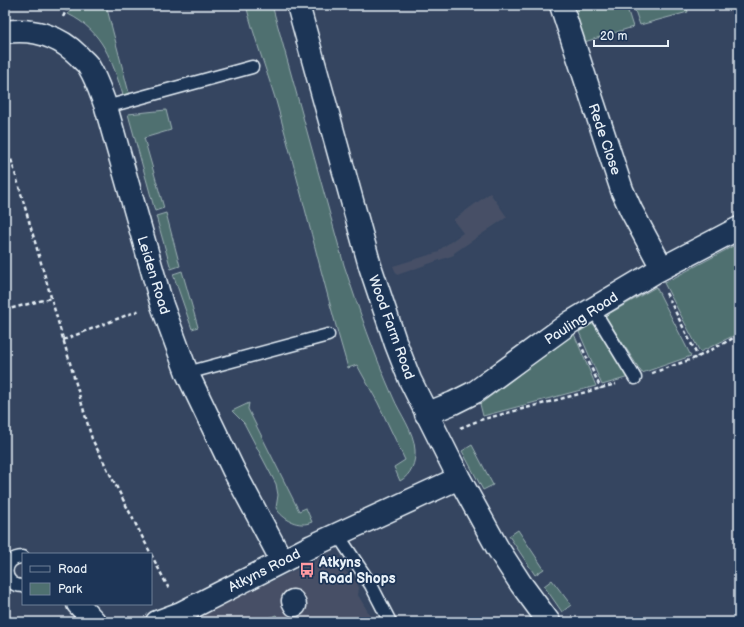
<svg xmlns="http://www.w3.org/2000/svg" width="744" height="627" font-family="'Balsamiq Sans',sans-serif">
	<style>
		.built { fill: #465066 }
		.green { fill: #4f7070; stroke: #9cb0b4 }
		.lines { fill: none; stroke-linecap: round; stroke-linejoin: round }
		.lane-casing { stroke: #e8f1f8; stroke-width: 15 }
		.street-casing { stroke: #e8f1f8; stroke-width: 25 }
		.path { stroke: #e8f1f8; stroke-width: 2.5; stroke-dasharray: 4 3; stroke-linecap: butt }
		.lane { stroke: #1d3557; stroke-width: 12 }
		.street { stroke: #1d3557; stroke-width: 22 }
		.labels { text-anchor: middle; stroke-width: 3.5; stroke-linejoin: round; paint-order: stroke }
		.street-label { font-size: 14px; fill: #e8f1f8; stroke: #1d3557 }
		.poi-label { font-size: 14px; font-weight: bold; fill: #e8f1f8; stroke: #1d3557; text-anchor: start }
	</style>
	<rect width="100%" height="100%" fill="#354560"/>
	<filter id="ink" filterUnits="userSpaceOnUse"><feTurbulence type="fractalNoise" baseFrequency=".025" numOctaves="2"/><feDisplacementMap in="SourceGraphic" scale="8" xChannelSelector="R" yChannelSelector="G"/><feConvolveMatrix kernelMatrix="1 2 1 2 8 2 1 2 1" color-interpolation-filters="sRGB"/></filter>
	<g filter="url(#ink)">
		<path class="built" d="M490,193L507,217L454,253V255L397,275L393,266L439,252V250L463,233L453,220Z
			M321,558L330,560L340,566L357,583L359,588L358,595L374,622H185Z"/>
		<path class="green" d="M75,5H106L129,93L123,95C112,61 103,31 68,14L73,6Z
			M246,5H272L344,265C359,310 374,354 393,397C400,414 414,431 415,450C416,462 411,475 400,481L394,467L405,460L378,403L357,365L348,368C322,280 301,189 276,101C266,69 254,37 246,5Z
			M571,5H626L633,27L581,43Z
			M633,5H686L688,12L640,25Z
			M166,110L171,130L144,138L164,208L155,211L128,114Z
			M166,213L180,266L171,269L156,216Z
			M739,243V333L700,352L664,283Z
			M182,271L198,327L192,329L173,274Z
			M656,287L691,356L642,373L605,316Z
			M594,323L629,377L602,385L579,332Z
			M574,334L596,386L483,416L480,404L515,378L555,345Z
			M249,403L248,409L299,511L306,508L312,522C299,528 283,520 276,508L278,495L276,484L244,423L232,411Z
			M472,445L493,485L483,490L462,451Z
			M518,530L544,569L535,575L509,536Z
			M552,580L571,605L562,612L544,586Z
			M276,615L283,622H260Z"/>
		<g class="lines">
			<g class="lane-casing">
				<path id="lane" d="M106,107L252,67
					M593,309L635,378
					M187,373L328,335
					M338,535L371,585L390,622
					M23,557C1,557 1,586 23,586"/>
			</g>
			<g class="street-casing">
				<path id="street" d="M298,5L370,266L396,344L410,380L459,478L497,547L521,584L549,622
					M561,5L622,190L631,210L662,268
					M5,32C33,28 59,36 79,56C82,60 87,63 89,67C97,80 101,94 106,107L162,305L187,373L233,469L282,561
					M426,414L453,403L475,392L571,322L655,272L739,228
					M293,601L295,605
					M78,604L95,622
					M157,622L181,613L312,546L459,478"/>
			</g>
			<path class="path" d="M63,17L69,5
				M5,161L11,159L92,439L151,554
				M666,293L698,357
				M5,310L51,298
				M63,340L140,310
				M580,343L601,389
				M652,373L698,357L739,335
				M460,428L480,420L549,402L616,384
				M151,554L170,591"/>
			<use href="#lane" class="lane"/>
			<use href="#street" class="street"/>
		</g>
	</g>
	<defs>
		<g id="bus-bare" transform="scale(1.2)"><path d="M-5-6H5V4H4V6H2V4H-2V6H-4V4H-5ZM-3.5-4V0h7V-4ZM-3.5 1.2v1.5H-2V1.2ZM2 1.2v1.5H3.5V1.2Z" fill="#ff9aa2" stroke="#1d3557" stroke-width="2.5" paint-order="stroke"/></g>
	</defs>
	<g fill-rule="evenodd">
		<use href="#bus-bare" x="307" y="570"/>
	</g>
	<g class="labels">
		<g class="street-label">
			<text transform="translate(605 139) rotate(71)" y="5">Rede Close</text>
			<text transform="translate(154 275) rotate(73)" y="5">Leiden Road</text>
			<text transform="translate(581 318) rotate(-33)" y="5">Pauling Road</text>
			<text transform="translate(392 327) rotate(70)" y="5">Wood Farm Road</text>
			<text transform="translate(264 570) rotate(-27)" y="5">Atkyns Road</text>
		</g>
		<g class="poi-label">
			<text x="319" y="567">Atkyns<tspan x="319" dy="16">Road Shops</tspan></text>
		</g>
	</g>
	<rect width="744" height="627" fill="none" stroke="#1d3557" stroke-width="20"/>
	<rect x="10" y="10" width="724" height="607" fill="none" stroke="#e8f1f8" stroke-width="1.5" filter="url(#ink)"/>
	<rect x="22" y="553" width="130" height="52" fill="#1d3557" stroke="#6e8097"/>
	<rect x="30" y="566" width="20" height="6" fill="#1d3557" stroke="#6e8097"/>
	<text x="58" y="573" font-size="12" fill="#e8f1f8">Road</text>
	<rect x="30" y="583" width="20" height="12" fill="#4f7070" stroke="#6e8097"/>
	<text x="58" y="593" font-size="12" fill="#e8f1f8">Park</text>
	<path d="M594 40v6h74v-6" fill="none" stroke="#e8f1f8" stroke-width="2"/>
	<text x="600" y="40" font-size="12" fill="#e8f1f8" stroke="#1d3557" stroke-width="3" paint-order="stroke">20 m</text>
</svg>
